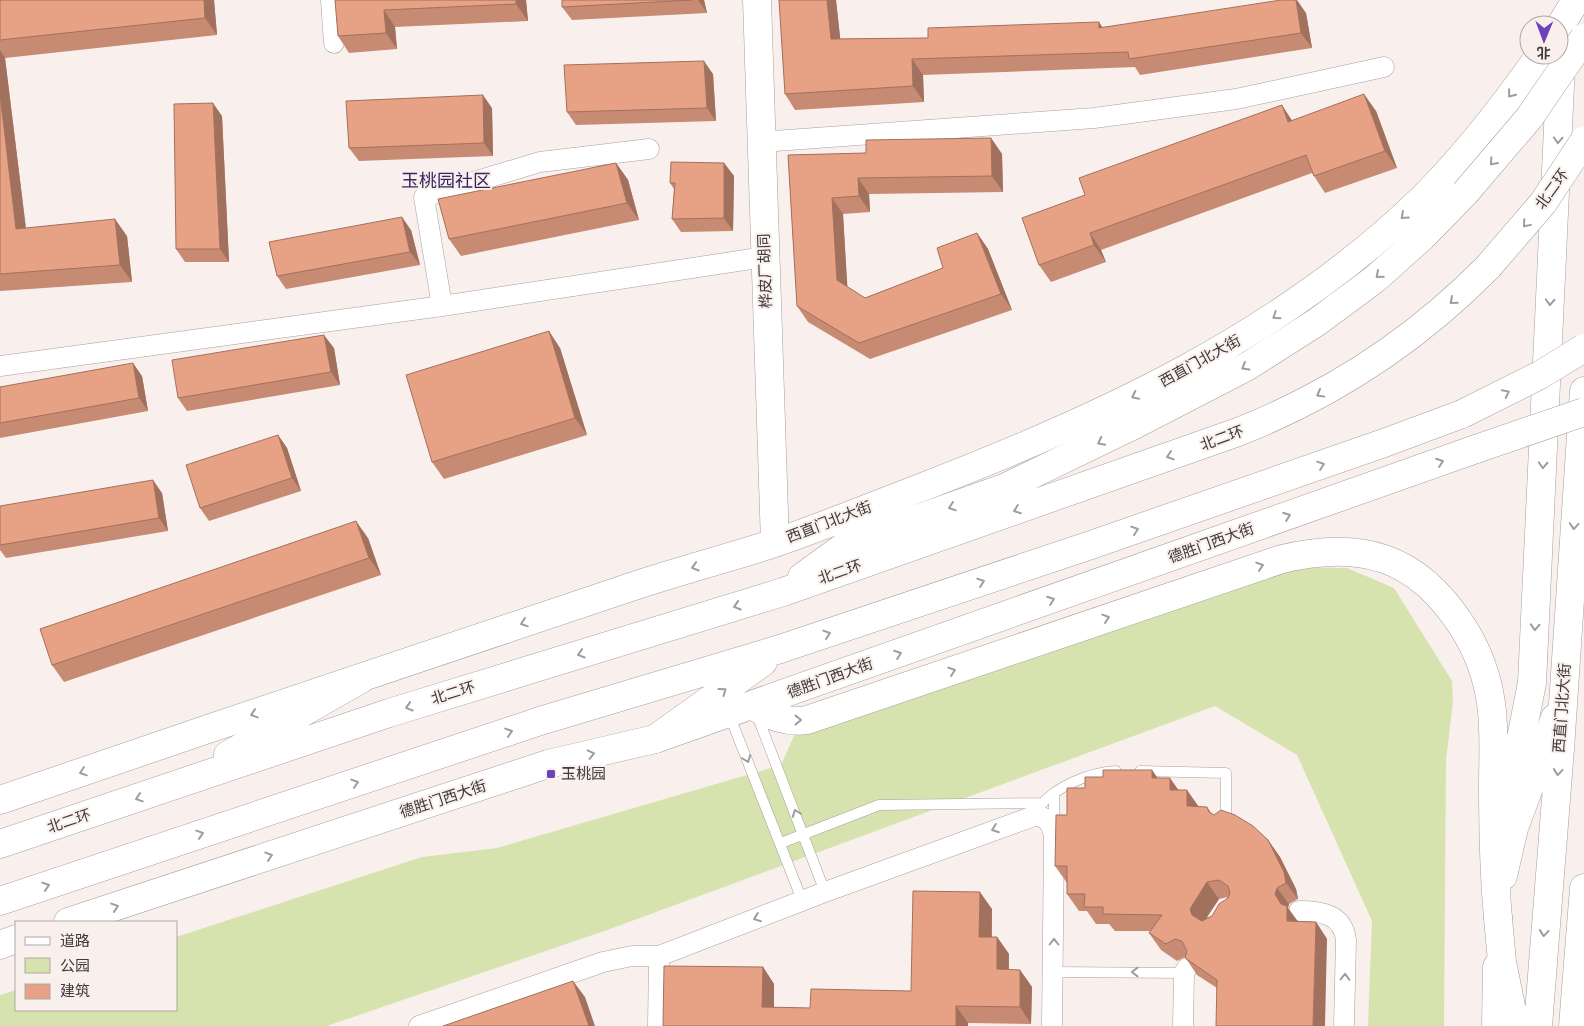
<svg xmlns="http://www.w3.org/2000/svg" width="1584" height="1026" font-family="Cabin,'Noto Sans SC',sans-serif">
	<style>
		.green { fill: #d7e3af }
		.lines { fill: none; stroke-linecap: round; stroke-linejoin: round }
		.lane-casing { stroke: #a79f9c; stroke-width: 11 }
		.street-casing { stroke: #a79f9c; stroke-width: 21 }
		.secondary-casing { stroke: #a79f9c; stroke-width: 29 }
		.highway-casing { stroke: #a79f9c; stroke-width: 29 }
		.lane { stroke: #fff; stroke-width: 10 }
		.street { stroke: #fff; stroke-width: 20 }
		.secondary { stroke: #fff; stroke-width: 28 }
		.highway { stroke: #fff; stroke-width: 28 }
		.secondary-bridge-casing { stroke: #a79f9c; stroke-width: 29; stroke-linecap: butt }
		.highway-bridge-casing { stroke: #a79f9c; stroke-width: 29; stroke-linecap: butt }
		.secondary-bridge { stroke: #fff; stroke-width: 28 }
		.highway-bridge { stroke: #fff; stroke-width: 28 }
		.wall { fill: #c78a72; fill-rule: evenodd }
		.shaded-wall { fill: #a2715d }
		.building { fill: #e7a185; stroke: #a2715d; fill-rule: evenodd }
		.oneway { stroke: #9e9c9c }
		.poi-dot { fill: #6c42bb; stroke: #f9f0ed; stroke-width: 2 }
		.labels { text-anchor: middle; stroke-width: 4; stroke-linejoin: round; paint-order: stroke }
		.street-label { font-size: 15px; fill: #3d3a39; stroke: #f9f0ed }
		.poi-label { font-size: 15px; fill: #3d3a39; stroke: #f9f0ed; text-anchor: start }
		.quarter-label { font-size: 18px; fill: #392661; stroke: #f9f0ed }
	</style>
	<rect width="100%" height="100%" fill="#f9f0ed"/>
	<path class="green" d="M1291,567L1347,568L1394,588L1452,681L1453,702L1446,760L1444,1026H1368L1372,921L1297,755L1215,706L610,929L327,1026H0V995L16,990V1010H176V937L422,857L497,848L781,765L797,729Z"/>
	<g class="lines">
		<g class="lane-casing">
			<path id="lane" d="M729,714L802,900
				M757,715L825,892
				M1140,771L1226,773V825
				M1054,793V825
				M1038,808C1056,786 1088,773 1116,771
				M781,843L879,805L1043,803
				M1053,972L1184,973"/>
		</g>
		<g class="street-casing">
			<path id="street" d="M331,0L334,43
				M760,142L1094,118L1236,99L1384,67
				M442,306L424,197L540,162L649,149
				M0,366L442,306L765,257
				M1299,911C1321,911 1343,914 1346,940L1344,1026
				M419,1026L603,962L632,956H659
				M658,1026L659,956L825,892L1034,816C1048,816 1053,825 1054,839L1052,1026
				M1183,1026L1184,973L1187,968"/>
		</g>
		<g class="secondary-casing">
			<path id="secondary" d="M757,0L775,543
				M1559,28L1576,0
				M753,706C770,716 787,723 807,720L1282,559C1361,540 1417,556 1462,626C1477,649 1487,675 1491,703C1495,730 1493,759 1493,786C1493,830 1494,874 1498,918
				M0,800C207,729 414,659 622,590C671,573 722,560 772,544C822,527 871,507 920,488C1102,418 1283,335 1424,197C1467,154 1505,105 1540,55
				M1505,819L1532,683L1563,21
				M68,922L548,764L655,739L1476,449
				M0,945L16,939
				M1496,1026L1497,967"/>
		</g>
		<g class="highway-casing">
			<path id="highway" d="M802,577L849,543L1004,488L1130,427L1248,366L1317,322L1375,279L1422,237L1465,193
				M655,739L763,662
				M228,755L361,679
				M0,844L389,713L783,592L1238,432C1332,395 1417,339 1488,267
				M1503,876L1514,828L1555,718
				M0,901L540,721L780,649L1091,545L1384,443L1462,414
				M1498,918L1502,962L1515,1026
				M1538,1026L1560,749L1584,391
				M1573,1026L1584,888"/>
		</g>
		<use href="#lane" class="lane"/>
		<use href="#street" class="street"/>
		<use href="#secondary" class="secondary"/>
		<use href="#highway" class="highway"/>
		<g class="secondary-bridge-casing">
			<path id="secondary-bridge" d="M1476,449L1584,412"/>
		</g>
		<g class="highway-bridge-casing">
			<path id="highway-bridge" d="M1465,193L1529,118L1584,38
				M1488,267L1543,203L1584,141
				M1462,414L1540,375L1584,348"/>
		</g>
		<use href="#secondary-bridge" class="secondary-bridge"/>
		<use href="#highway-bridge" class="highway-bridge"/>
	</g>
	<path class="wall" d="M0,0H214L217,35L5,58L26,228L127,236L132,282L0,291Z
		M335,0H526L528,21L395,27L397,49L349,53L338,36Z
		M562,0H704L707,13L572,20L562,7Z
		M779,0H836L840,39L928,38L1103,27L1306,13L1312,48L1140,75L1135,67L923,75L924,102L795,110L785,94Z
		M713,74L716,121L576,125L567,112Z
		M492,108L493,156L359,161L349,148Z
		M1376,111L1397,168L1325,193L1314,176L1312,173L1101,250L1106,262L1051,282L1039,265L1022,218L1292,120Z
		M222,116L229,262H185L176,249Z
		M991,138L1002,154L1003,192L869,194L870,212L843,214L847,287L865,298L943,268L977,233L988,249L1012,310L870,359L808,322L797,306L788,155L866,153Z
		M616,163L628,180L639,220L461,256L449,239Z
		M724,163L734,176L733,231L681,232L672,219L674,189L670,183Z
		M411,230L420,265L286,289L277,276Z
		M334,348L340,385L187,411L178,398Z
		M560,348L587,435L444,479L432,462Z
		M142,376L148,411L0,438V387Z
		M278,435L287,448L301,491L209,521L200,508Z
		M162,493L168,531L6,558L0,550V506Z
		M368,538L381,575L64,682L52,665Z
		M1152,770L1157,778L1179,790L1199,807H1207L1212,814L1268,840L1280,857L1296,889L1298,899L1289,904L1288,908L1298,922H1316L1327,939L1217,988L1197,975L1185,957L1177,961L1161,950L1149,933L1151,931H1115L1109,924H1096L1087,911H1079L1067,894V883L1055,866L1067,815L1085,788L1103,777ZM1228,897L1212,916L1206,918L1219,899Z
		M992,909V937H997L1009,954V970H1020L1032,987L1031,1024L968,1023L663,1026L763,967L774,984V1007L810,1008L911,991Z"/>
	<path class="shaded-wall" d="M204,0H214L217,35L205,18Z
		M516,0H526L528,21L516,4Z
		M698,0H704L707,13Z
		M827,0H836L842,54L831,39Z
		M1296,0H1297L1306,13L1312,48L1301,33Z
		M384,10L395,27L397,49L386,33Z
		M1099,22L1109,37L1099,28Z
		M0,50L5,58L28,246L16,229L0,94Z
		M912,59L923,75L924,102L913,86Z
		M704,61L713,74L716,121L707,108Z
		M1364,94L1376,111L1397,168L1385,151Z
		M483,95L492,108L493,156L484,143Z
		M213,103L222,116L229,262L220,249Z
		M1282,105L1293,122H1288Z
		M991,138L1002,154L1003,192L992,176Z
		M616,163L628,180L639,220L627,203Z
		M724,163L734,176L733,231L724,218Z
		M858,178L869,194L870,212L859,196Z
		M832,198L843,214L848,296L837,280Z
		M402,217L411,230L420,265L410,252Z
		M115,219L127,236L132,282L120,265Z
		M977,233L988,249L1012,310L1001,294Z
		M1090,233L1101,250L1106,262L1094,245Z
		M549,331L560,348L587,435L575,418Z
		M324,335L334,348L340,385L331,372Z
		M133,363L142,376L148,411L139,398Z
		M278,435L287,448L301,491L292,478Z
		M153,480L162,493L168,531L159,518Z
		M356,521L368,538L381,575L369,558Z
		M1152,770L1164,787L1152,778Z
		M1170,778L1182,795L1170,790Z
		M1187,790L1199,807L1187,806Z
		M1268,840L1280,857L1296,889L1298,899L1286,883Z
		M1207,882L1219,899L1202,925L1192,915L1190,909Z
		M1277,888L1289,904L1288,908L1299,923L1287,921L1281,904L1275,894Z
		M980,892L992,909L991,953L979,937Z
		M1316,922L1327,939L1325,1026H1313Z
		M997,937L1009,954L1008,986L997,969Z
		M763,967L774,984V1024L762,1007Z
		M1020,970L1032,987L1031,1024L1020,1007Z
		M573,981L585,997L595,1026H589Z
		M956,1006L968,1023V1026H956Z"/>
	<path class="building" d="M0,0H204L205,18L0,40Z
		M335,0H516V4L384,10L386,33L338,36Z
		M562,0H692L562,7Z
		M779,0H827L831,39L928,38V28L1099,22V28L1281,0H1296L1301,33L1129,59L1128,52L912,59L913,86L785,94Z
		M704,61L707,108L567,112L564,65Z
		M0,94L16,229L115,219L120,265L0,274Z
		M1364,94L1385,151L1314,176L1306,155L1090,233L1094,245L1039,265L1022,218L1085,195L1079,178L1282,105L1288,122Z
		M483,95L484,143L349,148L346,101Z
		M213,103L220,249H176L174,104Z
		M991,138L992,176L858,178L859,196L832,198L837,280L865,298L943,268L937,248L977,233L1001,294L859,343L797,306L788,155L866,153V140Z
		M671,162L724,163V218L672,219L675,183H670Z
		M616,163L627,203L449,239L438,199Z
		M402,217L410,252L277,276L269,242Z
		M549,331L575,418L432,462L406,375Z
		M324,335L331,372L178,398L172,360Z
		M133,363L139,398L0,423V387Z
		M278,435L292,478L200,508L186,465Z
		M153,480L159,518L0,545V506Z
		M356,521L369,558L52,665L40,629Z
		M1103,770H1152V778H1170V790H1187V806L1207,807L1209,812L1214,815L1221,810L1235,815L1253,826L1268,840L1284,872L1286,883L1277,888L1275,894L1281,904L1287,906V921L1316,922L1313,1026H1216L1217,980L1185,958L1187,951L1182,941L1175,939L1166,944L1149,933L1162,915L1103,914V907H1084L1085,894H1067V866H1055L1056,815H1067V788H1085V777H1103ZM1219,880L1228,886L1230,893L1228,898L1219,904L1212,916L1202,921L1192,915L1190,909L1207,882Z
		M913,891L980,892L979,937H997V969L1020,970V1007L956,1006V1026H663L664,966L763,967L762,1007L810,1008L811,989L911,991Z
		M573,981L589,1026H443Z"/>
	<defs><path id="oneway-chevron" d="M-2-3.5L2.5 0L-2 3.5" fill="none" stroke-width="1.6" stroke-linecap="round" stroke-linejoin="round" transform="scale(1.25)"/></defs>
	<g class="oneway">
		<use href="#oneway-chevron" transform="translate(1511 94) rotate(128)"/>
		<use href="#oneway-chevron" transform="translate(1558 140) rotate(93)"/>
		<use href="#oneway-chevron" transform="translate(1493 162) rotate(131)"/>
		<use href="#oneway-chevron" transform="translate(1404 216) rotate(138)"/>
		<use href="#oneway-chevron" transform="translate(1526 224) rotate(130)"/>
		<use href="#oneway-chevron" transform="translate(1379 275) rotate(140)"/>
		<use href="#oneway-chevron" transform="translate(1453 301) rotate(139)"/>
		<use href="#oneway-chevron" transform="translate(1550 302) rotate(93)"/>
		<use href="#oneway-chevron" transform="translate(1276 316) rotate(146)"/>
		<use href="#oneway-chevron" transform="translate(1245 367) rotate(150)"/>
		<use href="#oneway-chevron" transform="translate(1506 393) rotate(-26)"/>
		<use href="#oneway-chevron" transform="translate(1320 394) rotate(151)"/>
		<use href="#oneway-chevron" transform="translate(1135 396) rotate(154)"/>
		<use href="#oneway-chevron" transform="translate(1101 442) rotate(153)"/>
		<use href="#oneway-chevron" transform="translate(1170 456) rotate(161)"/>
		<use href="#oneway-chevron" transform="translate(1440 462) rotate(-20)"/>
		<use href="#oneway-chevron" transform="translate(1321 465) rotate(-19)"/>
		<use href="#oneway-chevron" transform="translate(1543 465) rotate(93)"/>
		<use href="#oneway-chevron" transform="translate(952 507) rotate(161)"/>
		<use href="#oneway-chevron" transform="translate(1017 510) rotate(160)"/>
		<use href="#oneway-chevron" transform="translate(1287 516) rotate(-20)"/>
		<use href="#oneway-chevron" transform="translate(1574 526) rotate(94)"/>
		<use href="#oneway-chevron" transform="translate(1135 530) rotate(-19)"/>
		<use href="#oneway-chevron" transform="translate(1260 566) rotate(-18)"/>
		<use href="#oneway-chevron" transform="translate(695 567) rotate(163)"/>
		<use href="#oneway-chevron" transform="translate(981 582) rotate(-19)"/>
		<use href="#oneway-chevron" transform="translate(1051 600) rotate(-20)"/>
		<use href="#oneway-chevron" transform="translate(737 606) rotate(163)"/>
		<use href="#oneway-chevron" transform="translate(1106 618) rotate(-19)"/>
		<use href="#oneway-chevron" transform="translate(524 623) rotate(161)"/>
		<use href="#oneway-chevron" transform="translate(1535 627) rotate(93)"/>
		<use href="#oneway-chevron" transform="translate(827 634) rotate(-19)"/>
		<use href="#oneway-chevron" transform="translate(581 654) rotate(163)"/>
		<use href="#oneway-chevron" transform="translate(898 654) rotate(-20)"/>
		<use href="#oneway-chevron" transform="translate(952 671) rotate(-19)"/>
		<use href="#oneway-chevron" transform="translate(723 691) rotate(-36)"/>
		<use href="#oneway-chevron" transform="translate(409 707) rotate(163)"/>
		<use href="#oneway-chevron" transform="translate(254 714) rotate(162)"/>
		<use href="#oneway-chevron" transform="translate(798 720)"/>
		<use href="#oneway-chevron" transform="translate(509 732) rotate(-18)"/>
		<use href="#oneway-chevron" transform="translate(591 754) rotate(-13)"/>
		<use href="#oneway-chevron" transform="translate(747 759) rotate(69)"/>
		<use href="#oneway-chevron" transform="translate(83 772) rotate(161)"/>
		<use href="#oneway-chevron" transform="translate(1558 772) rotate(95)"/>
		<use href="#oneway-chevron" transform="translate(355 783) rotate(-18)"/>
		<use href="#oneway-chevron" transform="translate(139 798) rotate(162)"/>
		<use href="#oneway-chevron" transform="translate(796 813) rotate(-111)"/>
		<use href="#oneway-chevron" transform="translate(995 829) rotate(160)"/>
		<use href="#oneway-chevron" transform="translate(200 834) rotate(-18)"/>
		<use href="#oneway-chevron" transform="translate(269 856) rotate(-18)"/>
		<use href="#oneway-chevron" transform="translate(46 886) rotate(-18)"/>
		<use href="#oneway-chevron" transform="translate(115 907) rotate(-18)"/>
		<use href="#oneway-chevron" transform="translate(757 918) rotate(159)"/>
		<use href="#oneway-chevron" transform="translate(1544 933) rotate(95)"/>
		<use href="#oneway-chevron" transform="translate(1054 942) rotate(-90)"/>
		<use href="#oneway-chevron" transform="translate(1135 972) rotate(-180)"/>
		<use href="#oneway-chevron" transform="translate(1345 977) rotate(-89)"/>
	</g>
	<rect class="poi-dot" x="546" y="769" width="10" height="10" rx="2.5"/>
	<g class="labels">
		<g class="street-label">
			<text transform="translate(1552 189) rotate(-54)" y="5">北二环</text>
			<text transform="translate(765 271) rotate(-92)" y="5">桦皮厂胡同</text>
			<text transform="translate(1200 361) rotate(-29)" y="5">西直门北大街</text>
			<text transform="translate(1222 438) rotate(-20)" y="5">北二环</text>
			<text transform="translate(829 522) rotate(-21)" y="5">西直门北大街</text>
			<text transform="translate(1211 543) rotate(-20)" y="5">德胜门西大街</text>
			<text transform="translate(840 572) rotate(-19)" y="5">北二环</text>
			<text transform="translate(830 678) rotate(-20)" y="5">德胜门西大街</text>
			<text transform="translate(453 693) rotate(-17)" y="5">北二环</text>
			<text transform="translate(1562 708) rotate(-86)" y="5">西直门北大街</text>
			<text transform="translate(443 799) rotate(-18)" y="5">德胜门西大街</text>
			<text transform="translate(69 821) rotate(-18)" y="5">北二环</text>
		</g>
		<g class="poi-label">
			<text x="561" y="779">玉桃园</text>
		</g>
		<g class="quarter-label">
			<text x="446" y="187">玉桃园社区</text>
		</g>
	</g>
	<rect x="15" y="921" width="162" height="90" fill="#f9f0ed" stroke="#aea7a5"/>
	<rect x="25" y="937" width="25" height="8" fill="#ffffff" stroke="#aea7a5"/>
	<text x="60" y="946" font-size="15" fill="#3d3a39">道路</text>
	<rect x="25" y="958" width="25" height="15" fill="#d7e3af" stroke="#aea7a5"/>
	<text x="60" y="971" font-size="15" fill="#3d3a39">公园</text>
	<rect x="25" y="984" width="25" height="15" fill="#e7a185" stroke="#aea7a5"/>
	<text x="60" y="996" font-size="15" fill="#3d3a39">建筑</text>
	<g transform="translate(1544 40) rotate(181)"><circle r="24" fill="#f9f0ed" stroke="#aea7a5"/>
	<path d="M0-4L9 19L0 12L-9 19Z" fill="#6c42bb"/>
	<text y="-8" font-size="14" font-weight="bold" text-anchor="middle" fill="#3d3a39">北</text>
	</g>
</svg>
